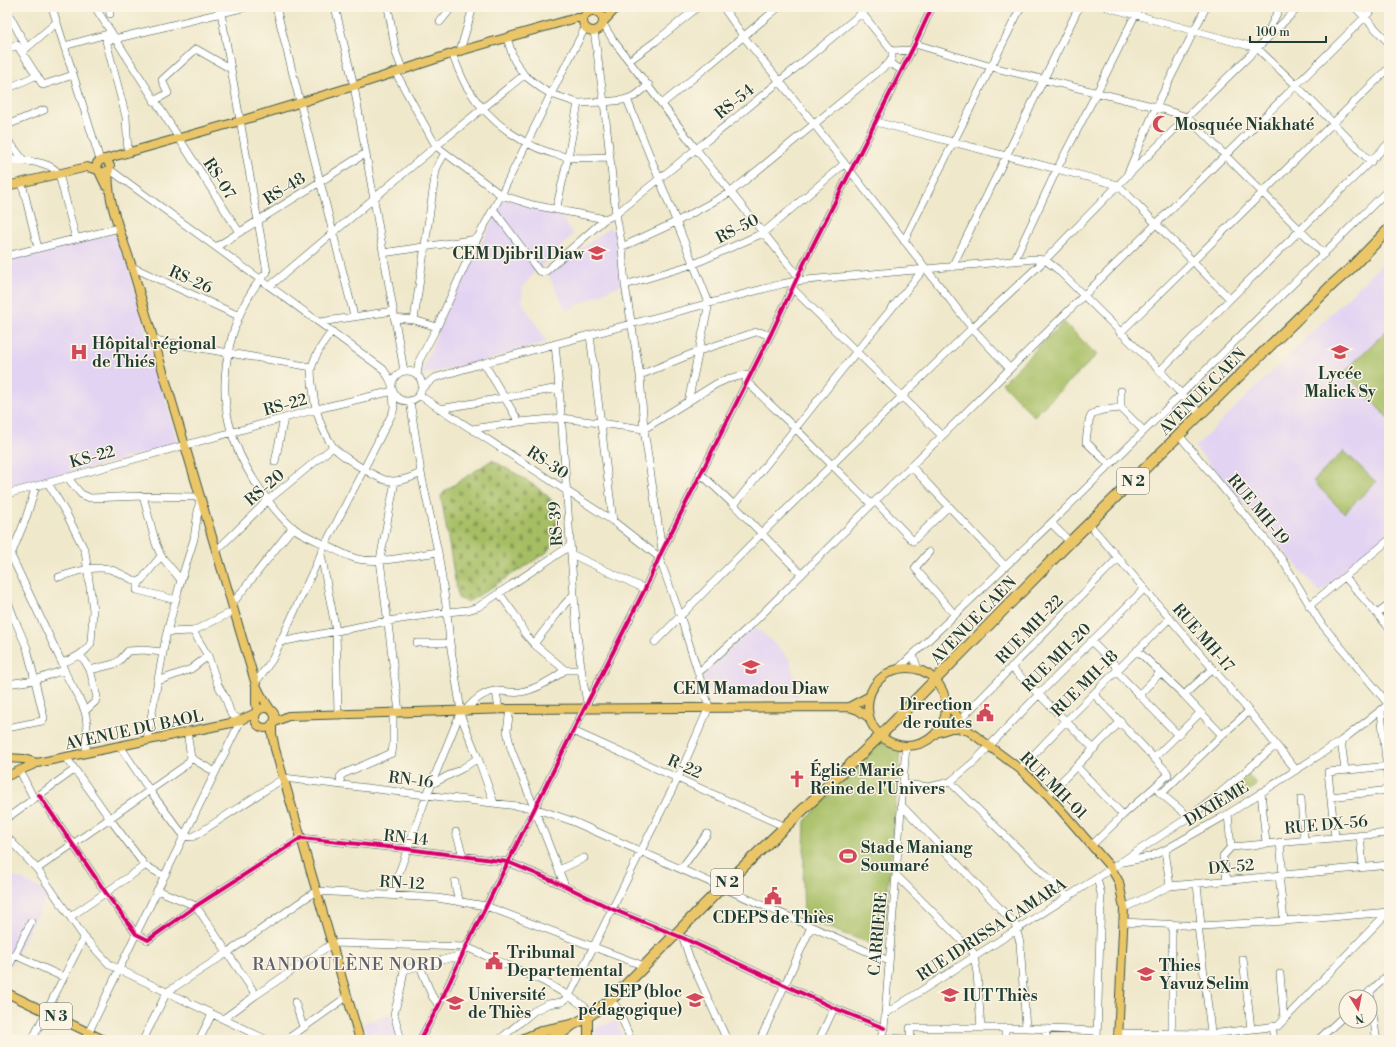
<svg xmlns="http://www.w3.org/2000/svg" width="1396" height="1047" font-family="'Libre Bodoni',serif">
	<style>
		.built { fill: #e3d3f3 }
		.cemetery { fill: url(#cemetery-stones); stroke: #627e4c }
		.park { fill: #a6be63; stroke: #627e4c }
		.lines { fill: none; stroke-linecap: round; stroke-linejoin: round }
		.minor-casing { stroke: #3e574b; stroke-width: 8 }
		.major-casing { stroke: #3e574b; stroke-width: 10 }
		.highway-casing { stroke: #3e574b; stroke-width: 12 }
		.minor { stroke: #fff; stroke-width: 7 }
		.major { stroke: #ebc669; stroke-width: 8 }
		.highway { stroke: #ebc669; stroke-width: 10 }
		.cycleway-casing { stroke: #fcf5e5; stroke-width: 6 }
		.cycleway { stroke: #d6006c; stroke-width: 4 }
		.labels { text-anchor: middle; stroke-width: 3; stroke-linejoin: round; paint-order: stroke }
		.shield { fill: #fcf5e5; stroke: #617469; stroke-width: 1 }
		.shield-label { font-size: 15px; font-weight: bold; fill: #1f3d34 }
		.street-label { font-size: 16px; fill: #1f3d34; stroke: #fcf5e5 }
		.poi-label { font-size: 16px; font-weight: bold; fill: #1f3d34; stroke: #fcf5e5; text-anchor: start }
		.neighbourhood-label { font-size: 17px; letter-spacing: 1px; fill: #5e5f6f; stroke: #fcf5e5 }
	</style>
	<defs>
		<pattern id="cemetery-stones" width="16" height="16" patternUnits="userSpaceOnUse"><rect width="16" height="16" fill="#a6be63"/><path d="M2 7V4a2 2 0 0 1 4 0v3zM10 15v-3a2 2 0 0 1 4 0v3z" fill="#879c52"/></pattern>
	</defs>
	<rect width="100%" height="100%" fill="#fcf5e5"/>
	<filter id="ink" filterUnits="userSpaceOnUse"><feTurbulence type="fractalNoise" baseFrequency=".025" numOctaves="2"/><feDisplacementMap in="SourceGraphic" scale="8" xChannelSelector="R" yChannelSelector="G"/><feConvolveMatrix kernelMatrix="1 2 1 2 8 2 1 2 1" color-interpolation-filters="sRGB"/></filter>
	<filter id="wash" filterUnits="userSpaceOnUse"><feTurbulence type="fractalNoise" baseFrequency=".012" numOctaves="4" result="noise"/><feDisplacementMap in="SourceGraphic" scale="16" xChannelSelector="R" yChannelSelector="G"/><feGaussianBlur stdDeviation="0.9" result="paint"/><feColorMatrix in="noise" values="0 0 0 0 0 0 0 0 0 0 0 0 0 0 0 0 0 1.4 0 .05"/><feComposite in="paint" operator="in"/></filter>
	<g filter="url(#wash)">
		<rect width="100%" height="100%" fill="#efe8cb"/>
		<path class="built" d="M504,199L559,212L573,235L532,275L523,287L522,302L547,342L488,360L420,375L453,297L485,237L498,208Z
			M609,228L615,232L622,284L566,311L548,274Z
			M118,233L178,444L32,484L7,486V259Z
			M1389,257V535L1320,593L1195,447Z
			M754,626L775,644L790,660L799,696L711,698L703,677L704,673Z
			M7,873L49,893L7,971Z
			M392,1014L399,1040H368L363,1023Z
			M617,1021L623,1040H595L596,1027Z"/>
		<path class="cemetery" d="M492,460C506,468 553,493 556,508C558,518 557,530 557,540L546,553L468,602L458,598L441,496L446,490Z"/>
		<path class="park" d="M1064,322L1097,355L1034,416L1002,383Z
			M1389,328V419L1344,372Z
			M1344,451L1376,482L1344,513L1313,481Z
			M880,741L900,752L883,948L804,919L803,887L805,821Z
			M1247,774L1257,784L1241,799L1232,789Z"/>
	</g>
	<g filter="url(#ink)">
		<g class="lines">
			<g class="minor-casing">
				<path id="minor" d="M52,7L100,160
					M95,7L239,232
					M109,7L110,14
					M220,7L267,272C249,290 236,319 230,344C217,400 229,446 262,492C271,505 280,517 292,527C301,534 313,539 324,544C334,549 343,554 354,558C377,565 414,555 438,552
					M276,7L354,316
					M335,7L354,86L404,371
					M388,7L396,53L403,71
					M599,7V13
					M723,7L744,37L814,124L972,328L1010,369
					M857,7L892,51V58L889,63L902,70
					M1107,7L1257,48L1297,86L1371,162
					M1355,7L1389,43
					M7,11L27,48
					M591,11L594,7
					M440,22L452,7
					M603,24L613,40L696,149L798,276
					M594,31L604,102L616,214L622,247L625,285L640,375L644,429L662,550
					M1266,36L1280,7
					M507,38L514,60L524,75L541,88L551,94L578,103L604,102L623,100L635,96L649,85
					M915,44L992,67L1156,107L1187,117L1324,254
					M64,46L111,33
					M7,50L17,45L43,85L73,75
					M460,51L473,7
					M892,51L912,50
					M22,52L57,22
					M452,54C457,65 461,77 467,87C488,122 527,150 567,157C581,159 596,157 610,157
					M630,60L656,41L698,7
					M396,73L436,146L501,195L533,205L605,219
					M7,89L37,75
					M627,99L709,303L688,402
					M154,101L168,93L162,80L196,49L231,69
					M662,104L779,7
					M876,122L1118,185L1230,299
					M7,125L44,110
					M7,139L24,161C37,162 51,163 59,174L76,239
					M128,153L126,117L106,41L246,7
					M7,160L24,161
					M109,169L383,369L389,378L392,385
					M1127,175L1156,107L1206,7
					M22,183L38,248
					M493,209L539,271L545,272L605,219L616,214L696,149L728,124L869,7
					M556,210L568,157L578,103
					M904,241L1021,7
					M216,247L366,153
					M622,247L676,222L731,192L889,63
					M383,253L477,239
					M7,256L119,228
					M1014,261L1057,169L1097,92L1139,7
					M132,267L239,316
					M952,267L1079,7
					M625,285L694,264L763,233L844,164
					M270,286L436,146L524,75
					M792,288L942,436
					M394,318L414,320L437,327
					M414,320L436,170L438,165L445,153
					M320,322L393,311
					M332,331C324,342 316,353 312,366C310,373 312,383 313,390C315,409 321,429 332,445C338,455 374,476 385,480C398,483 410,478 421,473
					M1120,333L1389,68
					M590,335L613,521
					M153,340L312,367
					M555,344C562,414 566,485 571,555C575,605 577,654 587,702
					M484,363L519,422
					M1160,371L1230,299L1389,143
					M392 386a15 15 0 1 1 30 0a15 15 0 1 1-30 0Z
					M417,375L419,361L437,327L477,239L501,195L551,94L585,28
					M640,375L699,351L756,332H760L770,336
					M746,381L796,429L871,504
					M421,389L434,378L484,363L782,284L796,281L1035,259L1045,260L1057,269L1160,371L1200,414
					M1121,391V408L1144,431
					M419,395L613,521L659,557L680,615L709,707L678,778L641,851L569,996L566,999L562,1002L548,1004L534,1011L499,1040
					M440,409L559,388
					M472,429L519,422L562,418L644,429L716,384L727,379L749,374
					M1179,435L1281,558L1320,622L1389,705
					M275,462L284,418
					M1110,465L1086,442C1090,409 1088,412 1121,408
					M911,466L1005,566
					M700,473L734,505L801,574
					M67,477L81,494L90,498L143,496L200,497L194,539L181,580L166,636L147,740
					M395,481L380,560L399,712
					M7,494L317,409L393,391
					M143,496L156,544L161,556L181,580
					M875,501L913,541L949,506
					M734,505L857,351L923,270
					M1051,523L1070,542
					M1089,524L1249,711L1296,770
					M7,547L62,663C72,659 85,654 91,643L93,610L85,551L67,515L48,483
					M216,551L268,500L333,447
					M929,552L915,568L955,615
					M321,554L336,631L338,714
					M571,554L645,589
					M161,556L139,583L137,590L176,600
					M7,560L11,555L26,518L36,486
					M59,577C73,573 94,565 109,569C119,572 129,578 139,583
					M1345,577L1389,628
					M499,593L515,615L525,634L534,644L565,670H581
					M7,599L14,618L27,648L44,718L42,721L7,728
					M232,604L293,527
					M1309,606L1389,540
					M1377,614L1389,605
					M193,631L234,611
					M1091,641L1119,669
					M280,642L388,621L447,612L468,610L478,607L570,546
					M655,642L761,534L972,328L1045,260L1118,185L1299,7
					M417,643H450
					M534,644L564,605L573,595
					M1137,650L1184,695L1222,735
					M79,655L85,661L90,670L97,697L95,702L85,711
					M913,655L918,669
					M62,663C66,681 80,695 85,712C89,725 86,739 86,753
					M1011,667L1094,749
					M899,668L1051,523L1389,189
					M90,670L114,664L120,660L128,651L143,650L163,652
					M1116,671L1178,735
					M698,673L751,625L875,501L942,436L1375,7
					M158,681L191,669L208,656
					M256,682L272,660L325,545L393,412L394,407L393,392
					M7,684L35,680L64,670
					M496,691L499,710
					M1139,695L1160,673
					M1184,695L1212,669
					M510,709L507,731L511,749L565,886
					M465,711C473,701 485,690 499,691C506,691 514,694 521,692C537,689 552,680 565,670
					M1381,711L1389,790
					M460,714L478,758L494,803
					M961,719L1118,558
					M573,731L786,827
					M1341,741L1345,770
					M120,746L150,791L184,836L193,837L284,778L534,808L572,821L889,961
					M66,757L110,819L143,863L144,865L164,876
					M1155,757L1200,713
					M191,758L215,772
					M1077,767L1123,815
					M1020,769L1066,721L1169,619
					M20,771L34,799
					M950,782L1068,897
					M432,784L463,768L478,758
					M903,784L929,787L950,782L975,761L1042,691L1144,589
					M341,785L340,777L343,774L392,753L393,745V712
					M1159,792L1189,817
					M1261,792L1266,843
					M1161,794L1222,735L1249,711
					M39,795L106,893L136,934L148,940L196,906L301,838L407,849L508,862L565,886L612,909L683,938L834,1008L884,1028
					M1048,795L1121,721
					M1331,797L1389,790
					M1301,799L1304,840
					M902,806L1015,924L1020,943L1026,1028
					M1228,814L1231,847
					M7,818L74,770
					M456,832L463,856
					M1360,835L1363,868
					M7,837L37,869L84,937L110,965L267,1040
					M1335,837L1328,772L1389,766
					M1280,842L1283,875
					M1092,845L1123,815L1168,775L1167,772L1094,694
					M1165,850L1170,886
					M1123,862L1149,857L1165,850L1228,814L1341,741L1389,704
					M37,869L186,765L191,758L187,731
					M681,869L707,834
					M559,870L584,858
					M896,875L973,952L977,973L981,1028
					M1279,875L1284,921
					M1227,880L1223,856L1231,847L1389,833
					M455,882L456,890L460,902
					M1197,883L1201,926
					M157,890L196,906L256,995
					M391,895L427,795L461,711L450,643L447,612L438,552L421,473L410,401
					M1124,908L1170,886L1389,865
					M70,917L143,867L144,865
					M1123,922L1201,926L1284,921L1389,912
					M1172,925V1033
					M1198,926L1212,1040
					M683,938L690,959L727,1040
					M15,955L63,977
					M1243,959L1251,1029
					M420,966L432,996L439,1005
					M7,970L31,922
					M1280,974L1284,1019
					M1370,991L1376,1036L1378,1040
					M1364,997L1389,974
					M610,1000L617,1007L631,1040
					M295,1002L303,1027
					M885,1014L1097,878L1189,817L1212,800L1276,745
					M223,1019L256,995L333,943L466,947L543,981L569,996L585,1007L588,1016
					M1272,1026L1274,1040
					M1005,1028V1040
					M1045,1029L1047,1040
					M1118,1033L1211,1034L1278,1026L1388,912
					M880,1038L910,1039
					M32,1040L84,937
					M85,1040L136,934L240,722V720L231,714L225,697L218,685L208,656L193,631L167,632
					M143,1040L167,992L227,953L316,891L437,898L486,906L644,966
					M199,1040L212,1014
					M286,1040L348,996
					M401,1040L394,1014L401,988L404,970L462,955
					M420,1040L439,1005L466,947L573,731L645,589L662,551L770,336L806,259L915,44L932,7
					M760,1040L811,927
					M819,1040L834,1008
					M880,1040L884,1028L906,746
					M911,1040L910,1028H1026L1097,1031
					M1097,1040L1101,894L1097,878
					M1318,1040L1346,1014
					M1387,1040L1389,1039"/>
			</g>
			<g class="major-casing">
				<path id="major" d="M583 21a10 10 0 1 1 20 0a10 10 0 1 1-20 0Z
					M603,22L617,7
					M105,159L240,121L354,86L460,51L576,18H583
					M109,170C105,197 124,241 132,267L256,685L261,695L270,709
					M104,172L109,170L110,166L107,160L103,159L97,163V167L106,186
					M7,186L87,167L98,170
					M868 707a39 39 0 1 1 78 0a39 39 0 1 1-78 0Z
					M256,688V703L257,711
					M946,702L969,731
					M849,707L868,697
					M255 718a10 10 0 1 1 20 0a10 10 0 1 1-20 0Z
					M273,723L288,716L510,709L849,707L858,710L868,717
					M272,724V734L275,749L360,1040
					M936,733L951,728H957L969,731L1020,769L1048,795L1111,868L1119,882L1124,908L1118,1040
					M7,758L24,759L37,763
					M7,776L37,763L236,722L256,713
					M7,993L104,1040
					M588,1040V1016"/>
			</g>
			<g class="highway-casing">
				<path id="highway" d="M522,1040L543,1031L572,1025
					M553,1040L572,1025L584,1019L606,1004L618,993L720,889L880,736L1070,542L1334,283L1350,269L1389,229"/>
			</g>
			<use href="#minor" class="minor"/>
			<use href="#major" class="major"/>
			<use href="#highway" class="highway"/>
			<g class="cycleway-casing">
				<path id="cycleway" d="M39,795L106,893L136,934L148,940L196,906L301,838L407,849L508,862L565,886L612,909L683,938L834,1008L884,1028
					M420,1040L439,1005L466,947L573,731L645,589L662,551L770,336L806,259L915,44L932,7"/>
			</g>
			<use href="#cycleway" class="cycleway"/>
		</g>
	</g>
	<defs>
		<g id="mosque-bare" transform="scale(1.38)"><path d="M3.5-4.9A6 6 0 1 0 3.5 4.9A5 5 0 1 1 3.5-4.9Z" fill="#d1495b" stroke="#fcf5e5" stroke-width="2.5" paint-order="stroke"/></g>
		<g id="school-bare" transform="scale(1.38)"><path d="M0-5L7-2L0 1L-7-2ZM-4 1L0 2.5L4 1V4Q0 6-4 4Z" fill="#d1495b" stroke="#fcf5e5" stroke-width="2.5" paint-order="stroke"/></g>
		<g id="hospital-bare" transform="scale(1.38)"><path d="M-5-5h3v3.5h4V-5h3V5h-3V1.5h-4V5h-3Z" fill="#d1495b" stroke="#fcf5e5" stroke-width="2.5" paint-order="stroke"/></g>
		<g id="civic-bare" transform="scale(1.38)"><path d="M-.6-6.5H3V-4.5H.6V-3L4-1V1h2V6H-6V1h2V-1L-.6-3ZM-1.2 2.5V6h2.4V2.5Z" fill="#d1495b" stroke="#fcf5e5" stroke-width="2.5" paint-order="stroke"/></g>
		<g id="church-bare" transform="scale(1.38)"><path d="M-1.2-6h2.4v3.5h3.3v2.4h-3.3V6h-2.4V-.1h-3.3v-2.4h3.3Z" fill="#d1495b" stroke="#fcf5e5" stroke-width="2.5" paint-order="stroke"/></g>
		<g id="stadium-bare" transform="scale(1.38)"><path d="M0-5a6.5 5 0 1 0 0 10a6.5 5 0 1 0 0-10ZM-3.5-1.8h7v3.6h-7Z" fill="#d1495b" stroke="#fcf5e5" stroke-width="2.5" paint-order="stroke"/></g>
		<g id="university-bare" transform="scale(1.38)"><path d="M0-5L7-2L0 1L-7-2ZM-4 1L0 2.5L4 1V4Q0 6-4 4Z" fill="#d1495b" stroke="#fcf5e5" stroke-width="2.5" paint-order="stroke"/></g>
	</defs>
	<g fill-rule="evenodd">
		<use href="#mosque-bare" x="1161" y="124"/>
		<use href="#school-bare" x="597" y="253"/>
		<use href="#hospital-bare" x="79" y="352"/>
		<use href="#school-bare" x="1340" y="352"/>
		<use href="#school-bare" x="751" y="667"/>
		<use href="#civic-bare" x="985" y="713"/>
		<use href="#church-bare" x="797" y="779"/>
		<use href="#stadium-bare" x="848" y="856"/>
		<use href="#civic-bare" x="773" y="896"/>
		<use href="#civic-bare" x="494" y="961"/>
		<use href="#school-bare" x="1146" y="974"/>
		<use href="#university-bare" x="950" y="995"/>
		<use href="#university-bare" x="695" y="1000"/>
		<use href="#university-bare" x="455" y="1003"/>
	</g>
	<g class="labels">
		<g class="shield">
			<rect x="1117" y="468" width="32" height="26" rx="3"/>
			<rect x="711" y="869" width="32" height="26" rx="3"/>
			<rect x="40" y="1003" width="32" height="26" rx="3"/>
		</g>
		<g class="shield-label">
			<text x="1133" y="486">N 2</text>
			<text x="727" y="887">N 2</text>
			<text x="56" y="1021">N 3</text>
		</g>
		<g class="street-label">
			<text transform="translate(734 101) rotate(-39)" y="6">RS-54</text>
			<text transform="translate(220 178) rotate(57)" y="6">RS-07</text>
			<text transform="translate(284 188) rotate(-32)" y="6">RS-48</text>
			<text transform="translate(737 228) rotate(-27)" y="6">RS-50</text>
			<text transform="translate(191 279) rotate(24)" y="6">RS-26</text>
			<text transform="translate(1202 391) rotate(-45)" y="6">AVENUE CAEN</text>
			<text transform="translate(285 404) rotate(-15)" y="6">RS-22</text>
			<text transform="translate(92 456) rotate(-15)" y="6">KS-22</text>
			<text transform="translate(548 462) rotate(33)" y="6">RS-30</text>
			<text transform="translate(264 487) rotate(-41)" y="6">RS-20</text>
			<text transform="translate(1259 509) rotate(50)" y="6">RUE MH-19</text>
			<text transform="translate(555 524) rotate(-94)" y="6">RS-39</text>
			<text transform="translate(973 620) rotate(-46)" y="6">AVENUE CAEN</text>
			<text transform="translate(1029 629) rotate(-46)" y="6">RUE MH-22</text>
			<text transform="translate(1204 637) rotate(49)" y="6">RUE MH-17</text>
			<text transform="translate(1056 657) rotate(-45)" y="6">RUE MH-20</text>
			<text transform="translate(1084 683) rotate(-45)" y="6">RUE MH-18</text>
			<text transform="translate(134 729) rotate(-12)" y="6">AVENUE DU BAOL</text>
			<text transform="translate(685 766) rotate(24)" y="6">R-22</text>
			<text transform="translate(411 779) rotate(7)" y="6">RN-16</text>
			<text transform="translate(1054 785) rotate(45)" y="6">RUE MH-01</text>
			<text transform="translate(1216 803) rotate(-31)" y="6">DIXIÈME</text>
			<text transform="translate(1326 824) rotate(-5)" y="6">RUE DX-56</text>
			<text transform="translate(406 837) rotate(6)" y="6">RN-14</text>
			<text transform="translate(1231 866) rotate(-5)" y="6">DX-52</text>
			<text transform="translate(402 882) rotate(3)" y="6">RN-12</text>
			<text transform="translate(991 929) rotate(-33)" y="6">RUE IDRISSA CAMARA</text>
			<text transform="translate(877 934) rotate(-85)" y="6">CARRIERE</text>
		</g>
		<g class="poi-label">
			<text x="1174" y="130">Mosquée Niakhaté</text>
			<text x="584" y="259" text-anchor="end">CEM Djibril Diaw</text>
			<text x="92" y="349">Hôpital régional<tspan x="92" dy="18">de Thiés</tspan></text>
			<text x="1340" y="379" text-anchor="middle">Lycée<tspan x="1340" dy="18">Malick Sy</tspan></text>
			<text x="751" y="694" text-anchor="middle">CEM Mamadou Diaw</text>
			<text x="972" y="710" text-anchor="end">Direction<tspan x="972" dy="18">de routes</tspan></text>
			<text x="810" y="776">Église Marie<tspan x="810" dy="18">Reine de l'Univers</tspan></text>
			<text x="861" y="853">Stade Maniang<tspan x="861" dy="18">Soumaré</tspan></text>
			<text x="773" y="923" text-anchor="middle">CDEPS de Thiès</text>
			<text x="507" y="958">Tribunal<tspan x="507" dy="18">Departemental</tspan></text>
			<text x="1159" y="971">Thies<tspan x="1159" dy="18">Yavuz Selim</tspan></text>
			<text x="682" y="997" text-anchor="end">ISEP (bloc<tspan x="682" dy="18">pédagogique)</tspan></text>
			<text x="468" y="1000">Université<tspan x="468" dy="18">de Thiès</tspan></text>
			<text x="963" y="1001">IUT Thiès</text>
		</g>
		<g class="neighbourhood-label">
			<text x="348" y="970">RANDOULÈNE NORD</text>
		</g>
	</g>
	<rect width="1396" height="1047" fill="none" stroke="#fcf5e5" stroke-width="24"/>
	<g transform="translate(1358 1009) rotate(170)"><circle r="19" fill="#fcf5e5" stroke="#a4ab9e"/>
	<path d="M0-3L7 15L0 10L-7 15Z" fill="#d1495b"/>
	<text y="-6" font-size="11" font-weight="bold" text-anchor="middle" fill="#1f3d34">N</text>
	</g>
	<path d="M1250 36v6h76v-6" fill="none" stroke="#1f3d34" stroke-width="2"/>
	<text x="1256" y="36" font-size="12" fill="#1f3d34" stroke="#fcf5e5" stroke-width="3" paint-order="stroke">100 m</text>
</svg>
